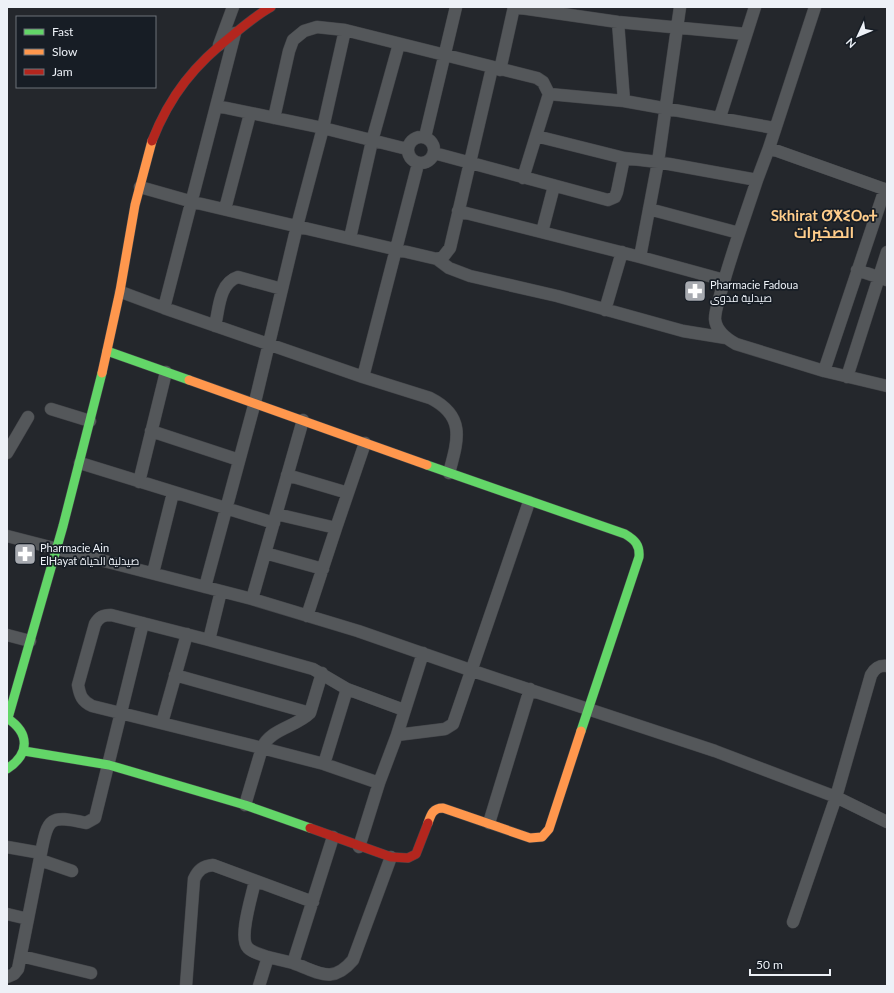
<svg xmlns="http://www.w3.org/2000/svg" width="894" height="993" font-family="Lato,Cairo,'Noto Sans Tifinagh',sans-serif">
	<style>
		.lines { fill: none; stroke-linecap: round; stroke-linejoin: round }
		.street-casing { stroke: #434549; stroke-width: 13 }
		.fast-casing { stroke: #434549; stroke-width: 10 }
		.slow-casing { stroke: #434549; stroke-width: 10 }
		.jam-casing { stroke: #434549; stroke-width: 10 }
		.street { stroke: #54575a; stroke-width: 12 }
		.fast { stroke: #63d668; stroke-width: 9 }
		.slow { stroke: #ff974d; stroke-width: 9 }
		.jam { stroke: #b3261e; stroke-width: 9 }
		.labels { text-anchor: middle; stroke-width: 3.5; stroke-linejoin: round; paint-order: stroke }
		.poi-label { font-size: 11px; fill: #edf1f7; stroke: #171d25; text-anchor: start }
		.district-label { font-size: 15px; font-weight: bold; fill: #ffcd8b; stroke: #171d25 }
	</style>
	<rect width="100%" height="100%" fill="#24272c"/>
	<g class="lines">
		<g class="street-casing">
			<path id="street" d="M514,7L618,22L746,34
				M680,7L658,162L640,257L724,280
				M618,22L624,101L774,128
				M219,45L233,7
				M500,70L514,7
				M549,94L624,101
				M217,106L323,128L407,149
				M720,117L755,7
				M274,118L289,51L293,40L304,31L317,27L345,30
				M536,136L624,158L658,162L757,180C745,217 731,254 721,292C719,300 715,310 715,319C716,331 727,339 736,344L824,371L887,386
				M408 150a13 13 0 1 1 26 0a13 13 0 1 1-26 0Z
				M425,137L456,7
				M769,148L815,7
				M434,153L608,200L615,197L617,192L624,158
				M757,180L769,148L887,190
				M140,187L193,202L437,259L443,257L450,248L492,68
				M225,209L250,114
				M649,209L739,233
				M458,211L640,257
				M542,232L554,186
				M350,238L372,141L399,44
				M437,259L449,268L470,276L557,296L683,331L726,338
				M857,270L887,280
				M121,292L164,308L235,33
				M164,308L363,377L418,164
				M605,310L622,252
				M215,326C219,309 219,283 238,277L282,289
				M824,371L885,189
				M363,377L430,398C466,416 458,440 449,473
				M847,377L887,252
				M51,409L90,421
				M151,431L239,460
				M7,453L28,417
				M80,463L274,523
				M287,475L348,493
				M139,482L166,372
				M276,514L336,528L307,616
				M336,528L365,443
				M7,536L252,599L358,631L473,671L715,751L836,797L887,822
				M265,553L323,569
				M153,573L173,493
				M205,587L255,402L297,226L323,128L345,30L537,78L543,82L549,94L523,178
				M221,591L209,640L111,615C103,615 99,617 95,624L78,685C80,696 82,701 92,706L262,748C270,729 296,727 310,713
				M252,599L303,420
				M7,635L30,641
				M209,640L313,669L347,689
				M175,675L310,713L322,673
				M162,723L187,634
				M397,735L445,729L453,724L529,502
				M324,764L347,689L404,710
				M245,805L262,748L324,764L379,783
				M489,823L530,689
				M7,847L41,853L18,969L14,974L7,977
				M359,847L379,783L397,735L423,653
				M41,853C48,817 50,815 86,823L95,818L143,623
				M40,860L72,871
				M255,881C252,896 238,938 248,948C253,953 262,955 268,957
				M7,914L28,919
				M793,922L836,797L871,675C875,668 879,665 887,666
				M21,956L91,973
				M293,963C319,972 332,985 353,960L391,857
				M186,986L194,879C198,870 203,866 213,865L313,902
				M259,986L268,957L293,963L333,837"/>
		</g>
		<g class="fast-casing">
			<path id="fast" d="M107,351L189,380
				M427,465L625,534C635,540 640,545 639,557L581,731
				M7,718C30,733 30,754 7,769
				M8,718L63,526L102,373
				M24,751L109,765L245,805L310,828"/>
		</g>
		<g class="slow-casing">
			<path id="slow" d="M102,373L120,291L135,205L152,141
				M189,380L427,465
				M428,823C431,814 433,808 443,808L530,838L542,837L549,829L581,731"/>
		</g>
		<g class="jam-casing">
			<path id="jam" d="M152,141C170,95 195,64 234,34C246,24 258,14 271,7
				M310,828L391,857L408,858L416,854L428,823"/>
		</g>
		<use href="#street" class="street"/>
		<use href="#fast" class="fast"/>
		<use href="#slow" class="slow"/>
		<use href="#jam" class="jam"/>
	</g>
	<defs>
		<g id="pharmacy-square" transform="scale(1.15)"><rect x="-9" y="-9" width="18" height="18" rx="4" fill="#a7aab0" stroke="#171d25"/><path d="M-2-6h4v4h4v4h-4v4h-4v-4h-4v-4h4Z" fill="#fff"/></g>
	</defs>
	<g fill-rule="evenodd">
		<use href="#pharmacy-square" x="695" y="291"/>
		<use href="#pharmacy-square" x="25" y="554"/>
	</g>
	<g class="labels">
		<g class="poi-label">
			<text x="710" y="289">Pharmacie Fadoua<tspan x="710" dy="13">صيدلية فدوى</tspan></text>
			<text x="40" y="552">Pharmacie Ain<tspan x="40" dy="13">ElHayat صيدلية الحياة</tspan></text>
		</g>
		<g class="district-label">
			<text x="824" y="221">Skhirat ⵚⵅⵉⵔⴰⵜ<tspan x="824" dy="17">الصخيرات</tspan></text>
		</g>
	</g>
	<rect width="894" height="993" fill="none" stroke="#edf1f7" stroke-width="16"/>
	<rect x="16" y="16" width="140" height="72" fill="#171d25" stroke="#6d7279"/>
	<rect x="24" y="29" width="20" height="6" fill="#63d668" stroke="#6d7279"/>
	<text x="52" y="36" font-size="12" fill="#edf1f7">Fast</text>
	<rect x="24" y="49" width="20" height="6" fill="#ff974d" stroke="#6d7279"/>
	<text x="52" y="56" font-size="12" fill="#edf1f7">Slow</text>
	<rect x="24" y="69" width="20" height="6" fill="#b3261e" stroke="#6d7279"/>
	<text x="52" y="76" font-size="12" fill="#edf1f7">Jam</text>
	<g transform="translate(858 36) rotate(226)" stroke="#171d25" stroke-width="3" paint-order="stroke">
	<path d="M0-3L7 15L0 10L-7 15Z" fill="#edf1f7"/>
	<text y="-6" font-size="11" font-weight="bold" text-anchor="middle" fill="#edf1f7">N</text>
	</g>
	<path d="M750 969v6h80v-6" fill="none" stroke="#edf1f7" stroke-width="2"/>
	<text x="756" y="969" font-size="12" fill="#edf1f7" stroke="#171d25" stroke-width="3" paint-order="stroke">50 m</text>
</svg>
